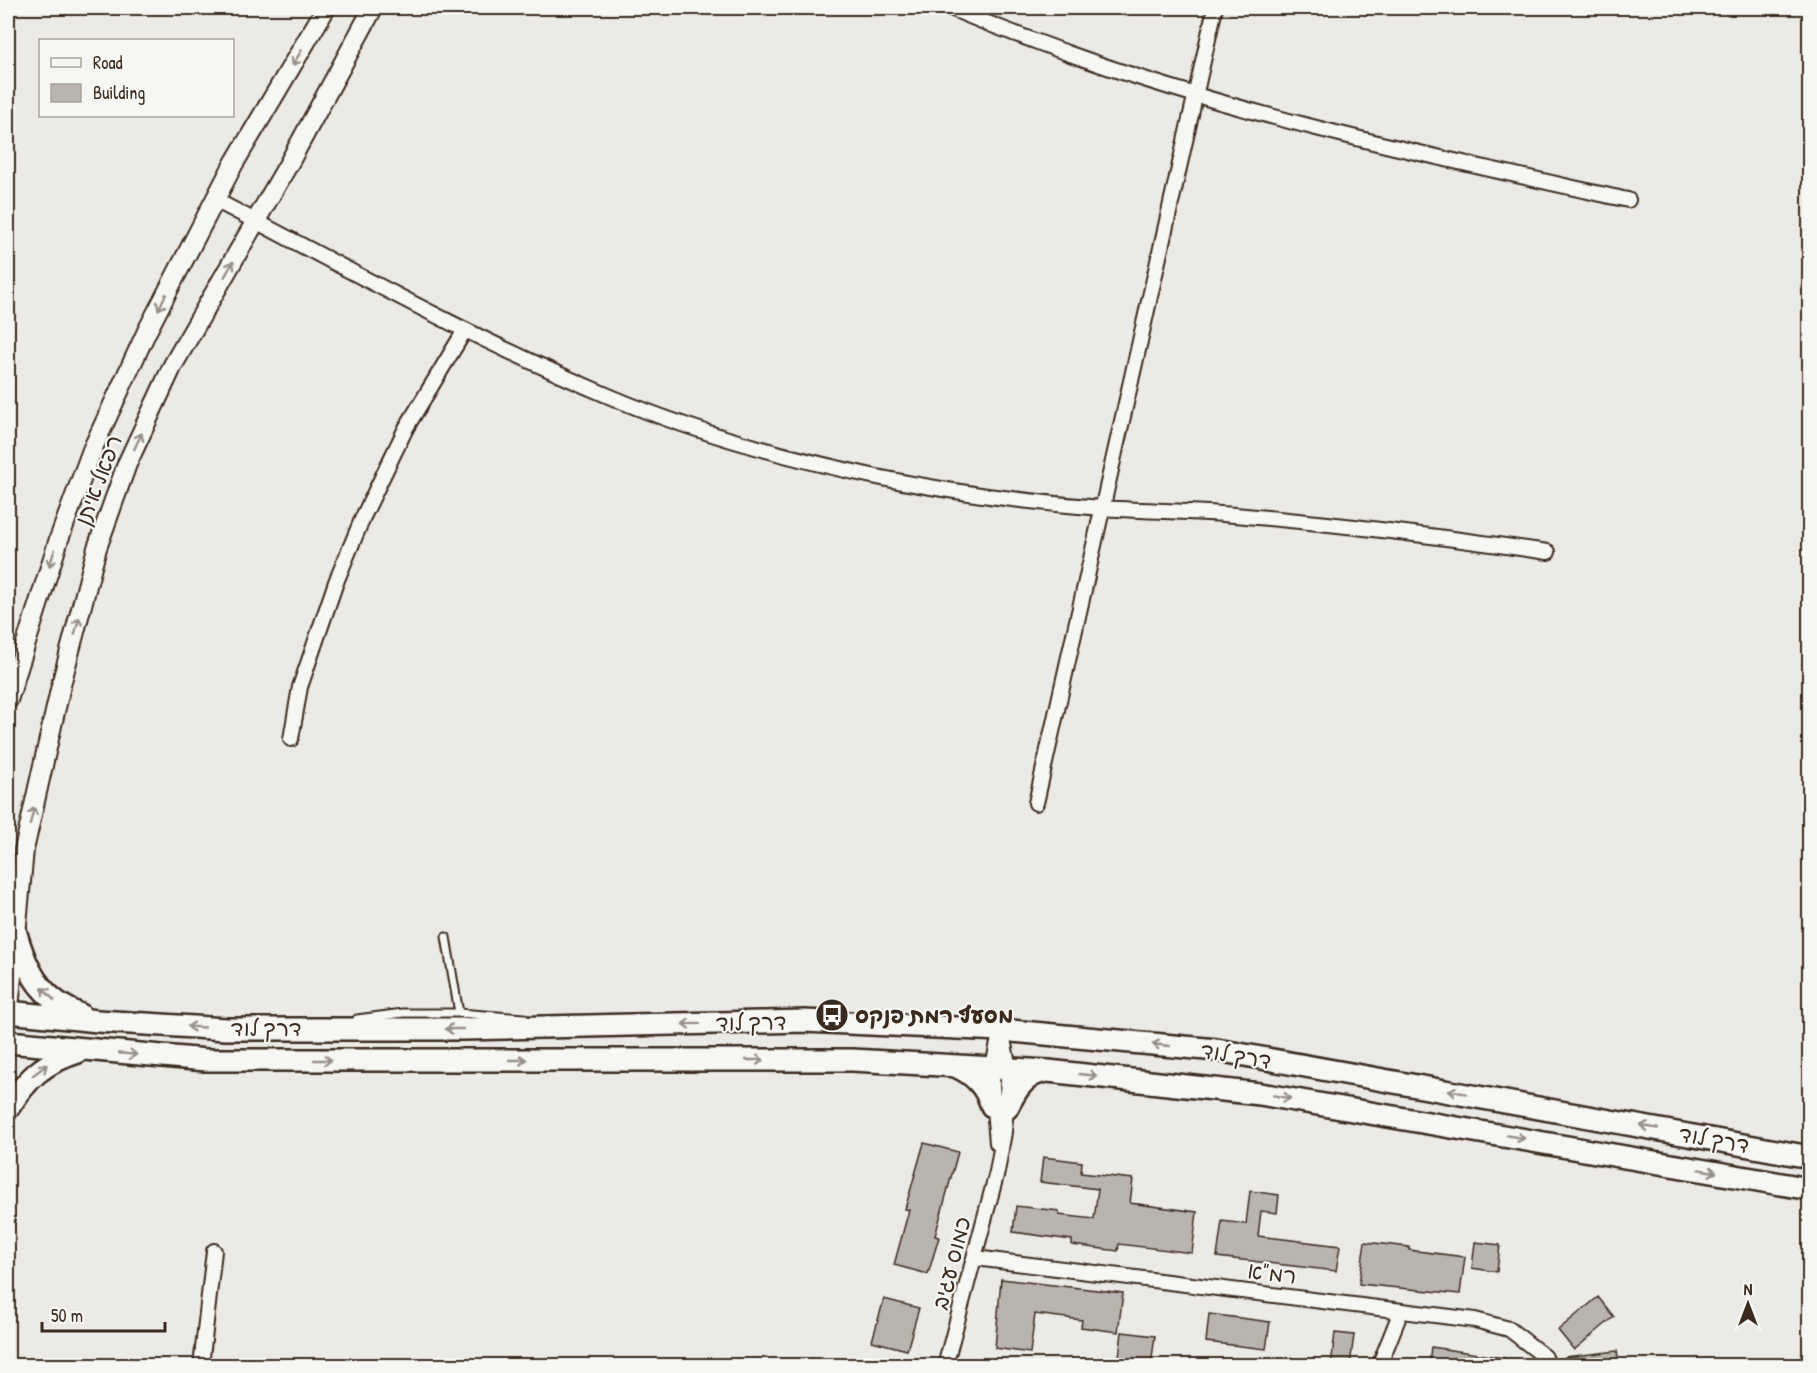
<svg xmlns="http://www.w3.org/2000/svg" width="1817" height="1373" font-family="'Patrick Hand','Playpen Sans Hebrew',sans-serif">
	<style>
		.building { fill: #bab4ae; stroke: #3b2a1e; stroke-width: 1.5 }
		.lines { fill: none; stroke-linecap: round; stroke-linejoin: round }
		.service-casing { stroke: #3b2a1e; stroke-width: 11 }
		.minor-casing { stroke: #3b2a1e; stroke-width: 18 }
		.secondary-casing { stroke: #3b2a1e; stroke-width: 22 }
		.primary-casing { stroke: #3b2a1e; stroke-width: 26 }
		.service { stroke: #f6f6f2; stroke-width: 7 }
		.minor { stroke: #f6f6f2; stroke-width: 14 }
		.secondary { stroke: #f6f6f2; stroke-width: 18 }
		.primary { stroke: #f6f6f2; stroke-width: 21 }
		.oneway { stroke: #989088 }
		.labels { text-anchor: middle; stroke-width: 4.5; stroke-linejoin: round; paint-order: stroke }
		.street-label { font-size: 22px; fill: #3b2a1e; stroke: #f6f6f2 }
		.poi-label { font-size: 22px; font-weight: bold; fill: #3b2a1e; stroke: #f6f6f2; text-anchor: start }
	</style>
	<rect width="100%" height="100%" fill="#ebeae5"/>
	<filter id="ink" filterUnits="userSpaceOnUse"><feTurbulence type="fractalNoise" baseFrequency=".0167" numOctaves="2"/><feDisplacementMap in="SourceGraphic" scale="12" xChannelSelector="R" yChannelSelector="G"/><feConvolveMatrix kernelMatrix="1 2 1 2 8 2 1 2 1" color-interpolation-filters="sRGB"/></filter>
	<g filter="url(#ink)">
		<path class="building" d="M924,1143L958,1152L935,1236L939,1237L928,1274L894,1265L909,1210L905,1209Z
			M1043,1157L1082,1162L1081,1173L1133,1179L1130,1203L1197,1212L1192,1253L1119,1244L1118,1251L1072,1245V1240L1013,1232L1016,1206L1059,1211V1215L1094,1219L1098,1189L1040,1182Z
			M1250,1191L1279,1195L1277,1213L1261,1211L1258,1236L1340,1246L1336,1271L1217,1257L1222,1221L1246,1224Z
			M1365,1242L1409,1247V1250L1465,1257L1460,1294L1359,1284Z
			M1475,1242L1500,1245L1497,1272L1472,1268Z
			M1001,1279L1123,1293L1118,1332L1081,1327L1082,1320L1035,1314L1030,1353L995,1348Z
			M1598,1297L1614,1317L1574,1350L1558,1330Z
			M884,1299L919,1308L907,1350L872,1341Z
			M1209,1314L1270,1322L1266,1349L1206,1342Z
			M1122,1332L1155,1336L1151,1365H1118Z
			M1335,1333L1354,1335L1350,1365H1331Z
			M1431,1347L1504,1358L1503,1365H1429Z
			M1617,1351L1619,1365H1565V1357Z"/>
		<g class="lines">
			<g class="service-casing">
				<path id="service" d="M446,937L459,1013L524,1018
					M357,1019L403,1013H459"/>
			</g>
			<g class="minor-casing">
				<path id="minor" d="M951,8C989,25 1030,39 1070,54C1251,119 1440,158 1628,200
					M215,200C346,268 475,340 611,397C694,432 784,457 872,476C948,492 1025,502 1101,508C1146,511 1190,511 1235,515C1340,524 1444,537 1548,552
					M291,739L300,687L336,582L363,517L406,428L465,330
					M1036,803L1215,8
					M997,1143L992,1086L993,1066L1000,1034
					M975,1258L1475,1320L1509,1329L1545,1357L1547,1366
					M201,1366L214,1251
					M945,1366L997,1172L1004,1132L1009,1068L1001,1030
					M1379,1366L1401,1311"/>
			</g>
			<g class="secondary-casing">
				<path id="secondary" d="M8,700L59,539L92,450L147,331L233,165L326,8
					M8,1019L24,850L62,681L97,548L127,464L173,365L288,165L373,8"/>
			</g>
			<g class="primary-casing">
				<path id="primary" d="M15,930C26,970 40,999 81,1015
					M8,1012L98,1021L226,1029H463L804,1021L1001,1030L1217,1050L1810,1157
					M8,1042L206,1060H852L1048,1071L1260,1094L1810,1189
					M955,1066C975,1075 985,1086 992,1106
					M8,1108C28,1078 42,1063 78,1052
					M1007,1108C1016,1090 1024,1075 1046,1071"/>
			</g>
			<use href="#service" class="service"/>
			<use href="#minor" class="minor"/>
			<use href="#secondary" class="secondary"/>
			<use href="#primary" class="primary"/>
		</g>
		<defs><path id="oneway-shaft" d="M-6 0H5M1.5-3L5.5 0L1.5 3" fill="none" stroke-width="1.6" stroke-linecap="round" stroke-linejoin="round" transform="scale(1.5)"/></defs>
		<g class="oneway">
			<use href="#oneway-shaft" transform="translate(297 58) rotate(121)"/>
			<use href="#oneway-shaft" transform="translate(229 269) rotate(-60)"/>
			<use href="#oneway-shaft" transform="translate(162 302) rotate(117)"/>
			<use href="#oneway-shaft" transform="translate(138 441) rotate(-65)"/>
			<use href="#oneway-shaft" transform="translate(52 558) rotate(108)"/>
			<use href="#oneway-shaft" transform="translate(77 626) rotate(-75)"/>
			<use href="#oneway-shaft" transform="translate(32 816) rotate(-76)"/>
			<use href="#oneway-shaft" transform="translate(48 994) rotate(-135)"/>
			<use href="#oneway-shaft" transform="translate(691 1024) rotate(179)"/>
			<use href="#oneway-shaft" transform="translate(196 1027) rotate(-177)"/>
			<use href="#oneway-shaft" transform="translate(454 1029) rotate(180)"/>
			<use href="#oneway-shaft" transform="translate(1161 1045) rotate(-174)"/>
			<use href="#oneway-shaft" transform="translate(128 1054) rotate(5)"/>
			<use href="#oneway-shaft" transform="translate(323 1060)"/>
			<use href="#oneway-shaft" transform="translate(518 1060)"/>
			<use href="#oneway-shaft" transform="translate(755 1060)"/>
			<use href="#oneway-shaft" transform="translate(40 1070) rotate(-37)"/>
			<use href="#oneway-shaft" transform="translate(1088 1075) rotate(6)"/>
			<use href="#oneway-shaft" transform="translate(1457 1092) rotate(-170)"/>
			<use href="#oneway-shaft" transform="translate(1282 1097) rotate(10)"/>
			<use href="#oneway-shaft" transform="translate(1649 1127) rotate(-170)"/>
			<use href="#oneway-shaft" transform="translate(1516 1137) rotate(10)"/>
			<use href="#oneway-shaft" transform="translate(1708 1171) rotate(10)"/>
		</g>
	</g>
	<defs>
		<g id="bus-disc" transform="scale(1.725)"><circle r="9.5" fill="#3b2a1e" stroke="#f6f6f2"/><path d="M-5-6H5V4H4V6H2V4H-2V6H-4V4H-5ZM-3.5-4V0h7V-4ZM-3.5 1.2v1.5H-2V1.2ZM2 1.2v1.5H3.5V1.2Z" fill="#fff"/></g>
	</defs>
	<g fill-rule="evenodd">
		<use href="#bus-disc" x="832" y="1015"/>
	</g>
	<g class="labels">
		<g class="street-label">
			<text transform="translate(98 480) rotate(-69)" y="8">רפאל איתן</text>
			<text transform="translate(751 1022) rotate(-1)" y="8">דרך לוד</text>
			<text x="266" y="1036">דרך לוד</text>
			<text transform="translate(1236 1055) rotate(9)" y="8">דרך לוד</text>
			<text transform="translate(1714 1139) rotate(10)" y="8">דרך לוד</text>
			<text transform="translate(951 1263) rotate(-75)" y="8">כמוס עגיב</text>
			<text transform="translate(1272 1273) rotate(7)" y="8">רמ"א</text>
		</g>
		<g class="poi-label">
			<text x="855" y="1023">מסעף רמת פנקס</text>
		</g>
	</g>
	<rect width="1817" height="1373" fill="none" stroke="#f6f6f2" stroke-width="30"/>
	<rect x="15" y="15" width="1787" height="1343" fill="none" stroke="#3b2a1e" stroke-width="2" filter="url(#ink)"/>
	<rect x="39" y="39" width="195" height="78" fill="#f6f6f2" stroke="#aba49d" stroke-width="1.5"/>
	<rect x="51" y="58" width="30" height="9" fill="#f6f6f2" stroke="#aba49d" stroke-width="1.5"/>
	<text x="93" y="69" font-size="18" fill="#3b2a1e">Road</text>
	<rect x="51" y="84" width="30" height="18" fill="#bab4ae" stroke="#aba49d" stroke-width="1.5"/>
	<text x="93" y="99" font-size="18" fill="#3b2a1e">Building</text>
	<g transform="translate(1748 1304)" stroke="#f6f6f2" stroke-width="4.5" paint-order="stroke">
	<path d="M0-4.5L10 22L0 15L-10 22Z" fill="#3b2a1e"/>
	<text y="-9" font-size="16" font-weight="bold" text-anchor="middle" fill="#3b2a1e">N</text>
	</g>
	<path d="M42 1322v9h123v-9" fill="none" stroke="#3b2a1e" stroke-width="3"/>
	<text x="51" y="1322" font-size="18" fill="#3b2a1e" stroke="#f6f6f2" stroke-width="4.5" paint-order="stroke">50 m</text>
</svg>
